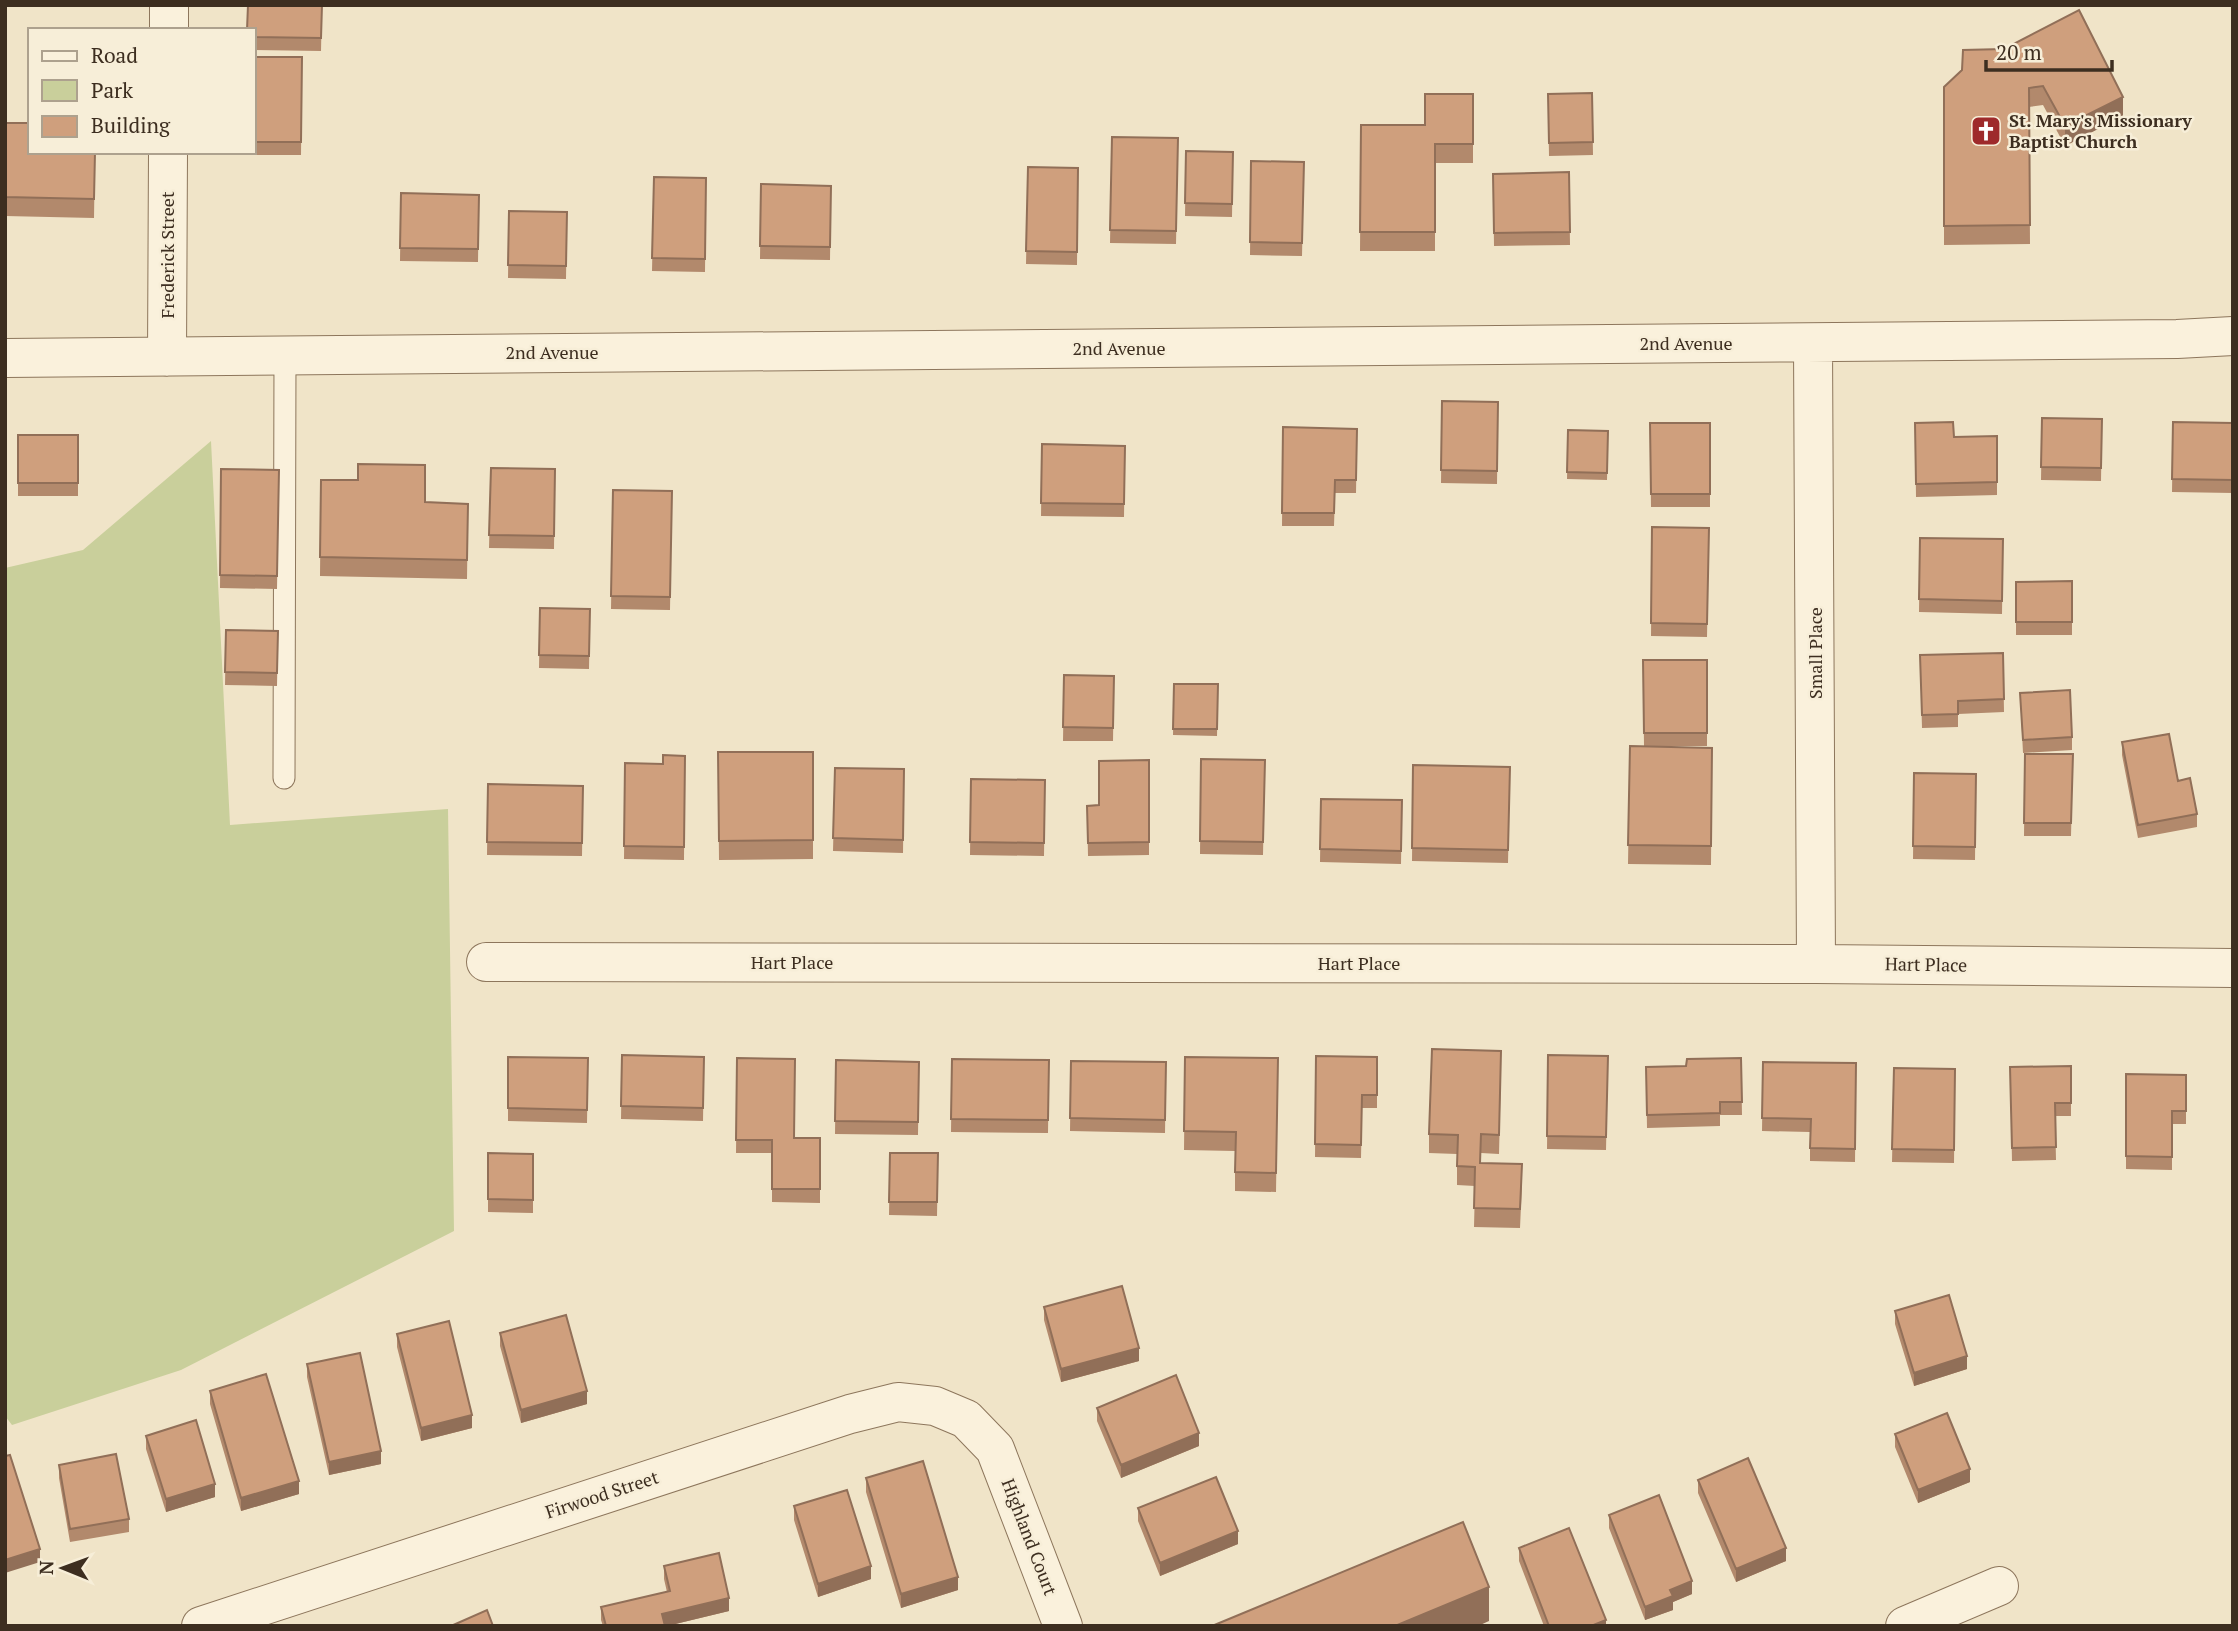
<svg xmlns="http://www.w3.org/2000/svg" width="2238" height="1631" font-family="'PT Serif',serif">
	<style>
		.green { fill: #c9cf9b }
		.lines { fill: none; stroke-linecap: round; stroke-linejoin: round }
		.lane-casing { stroke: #8d765c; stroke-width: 23 }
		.street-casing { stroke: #8d765c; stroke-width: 40 }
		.lane { stroke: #faf1dc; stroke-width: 21 }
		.street { stroke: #faf1dc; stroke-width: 38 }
		.wall { fill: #b2896c }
		.shaded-wall { fill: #916f58 }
		.building { fill: #cf9f7d; stroke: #916f58; stroke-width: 2 }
		.labels { text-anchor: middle; stroke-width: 5; stroke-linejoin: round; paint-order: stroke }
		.poi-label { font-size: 18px; font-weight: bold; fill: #3d2e20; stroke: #f7eed8; text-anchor: start }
		.street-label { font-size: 18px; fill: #3d2e20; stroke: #f7eed8 }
	</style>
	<rect width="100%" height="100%" fill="#f0e4c8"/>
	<path class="green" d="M211,441L230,825L448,809L454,1231L181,1370L12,1425L5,1416V568L83,550Z"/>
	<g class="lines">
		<g class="lane-casing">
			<path id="lane" d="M284,778L285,356"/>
		</g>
		<g class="street-casing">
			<path id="street" d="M169,30V5
				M1813,343L1816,964
				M167,357L168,152
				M5,358L2177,339L2233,336
				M486,962L1816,964L2233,968
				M201,1626L850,1414L898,1402L935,1406L966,1419L995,1449L1063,1626
				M1905,1626L1999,1586"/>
		</g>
		<use href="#lane" class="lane"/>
		<use href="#street" class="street"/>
	</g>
	<path class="wall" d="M322,5L321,51L254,50V30Z
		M1963,50L2123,116L2065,146L2043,105L2029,107L2030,244L1944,245V87L1962,70Z
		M254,57H302L301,155H248V152H254Z
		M1592,93L1593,155L1549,156L1548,94Z
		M1473,94V163H1435V251H1360L1361,125H1425Z
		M5,123L95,152L94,218L5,216Z
		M1112,137L1178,138L1176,244L1110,243Z
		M1186,151L1233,152L1232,217L1185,216Z
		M1251,161L1304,162L1302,256L1250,255Z
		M1028,167L1078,168L1077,265L1026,264Z
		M1569,172L1570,245L1494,246L1493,174Z
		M654,177L706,178L705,272L652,271Z
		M761,184L831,186L830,260L760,259Z
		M401,193L479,195L478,262L400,261Z
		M509,211L567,212L566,279L508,278Z
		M1442,401L1498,402L1497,484L1441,483Z
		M2042,418L2102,419L2101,481L2041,480Z
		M2173,422L2233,423V493L2172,492Z
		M1650,423H1710V507H1651Z
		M1915,423L1954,437L1997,436V495L1916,497Z
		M1283,427L1357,429L1356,493H1335L1334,526H1282Z
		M1568,430L1608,431L1607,480L1567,479Z
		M18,435H78V496H18Z
		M1042,444L1125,446L1124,517L1041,516Z
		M491,468L555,469L554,549L489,548Z
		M221,469L279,470L277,589L220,588Z
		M321,480L425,502L468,504L467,579L320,576Z
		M613,490L672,491L670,610L611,609Z
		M1652,527L1709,528L1707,637L1651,636Z
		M1920,538L2003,539L2002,614L1919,612Z
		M2072,581V635H2016V582Z
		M540,608L590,609L589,669L539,668Z
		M226,630L278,631L277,686L225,685Z
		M2003,653L2004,712L1958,714V727L1922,728L1920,655Z
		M1643,660H1707V746H1644Z
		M1064,675L1114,676L1113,741H1063Z
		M1174,684H1218L1217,736L1173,735Z
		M2020,693L2072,737V750L2023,753Z
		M2122,742L2178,781L2197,814V827L2138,838L2122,755Z
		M1630,746L1712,748L1711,865L1628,864Z
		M718,752H813V859L719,860Z
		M2025,754H2073L2071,836H2024Z
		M685,756L684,860L624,859L625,763L663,764Z
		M1201,759L1265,760L1263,855L1200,854Z
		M1149,760V855L1088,856L1087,806L1099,805Z
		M1413,765L1510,767L1508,863L1412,861Z
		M835,768L904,769L903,853L833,851Z
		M1914,773L1976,774L1975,860L1913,859Z
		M971,779L1045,780L1044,856L970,855Z
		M488,784L583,786L582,856L487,855Z
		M1321,799L1402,800L1401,864L1320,862Z
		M622,1055L704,1057L703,1121L621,1119Z
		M1548,1055L1608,1056L1606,1150L1547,1149Z
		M1316,1056L1377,1057V1108H1362L1361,1158L1315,1157Z
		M508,1057L588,1058L587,1123L508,1121Z
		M1185,1057L1278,1058L1276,1192L1235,1191V1151L1184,1150Z
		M737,1058L794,1138H820V1203L772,1202V1153H736Z
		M1741,1058L1742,1115H1720V1126L1647,1128L1646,1067L1686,1066Z
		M952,1059L1049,1060L1048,1133L951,1132Z
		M836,1060L919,1062L918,1135L835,1134Z
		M1071,1061L1166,1062L1165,1133L1070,1131Z
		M1763,1062L1856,1063L1855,1162L1810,1161V1132L1762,1131Z
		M2071,1066V1116H2055L2056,1160L2012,1161L2010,1067Z
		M1894,1068L1955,1069L1954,1163L1892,1162Z
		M1501,1070L1499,1154L1481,1153V1163L1522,1183L1520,1228L1474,1227L1475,1186L1457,1185V1154L1429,1153V1134Z
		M2126,1074L2186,1075V1124H2172V1170L2126,1169Z
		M488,1153L533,1154V1213L488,1212Z
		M890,1153H938L937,1216L889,1215Z
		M1044,1307L1139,1361L1061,1382L1044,1320Z
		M1895,1311L1967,1369L1914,1386L1895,1324Z
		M500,1333L587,1404L521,1423L500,1346Z
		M397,1334L472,1428L421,1441L397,1347Z
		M307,1364L381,1464L329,1475L307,1377Z
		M210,1391L299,1494L241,1511L210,1404Z
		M1097,1408L1199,1446L1121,1478L1097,1421Z
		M1895,1434L1970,1482L1918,1503L1895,1447Z
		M146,1436L215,1497L166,1512L146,1449Z
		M59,1465L129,1519V1532L70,1542L59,1478Z
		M866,1478L958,1590L901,1608L866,1492Z
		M1698,1480L1786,1561L1736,1582L1698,1493Z
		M794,1506L871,1579L818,1597L794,1520Z
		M1138,1508L1238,1544L1160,1576L1138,1521Z
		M1609,1515L1692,1594L1673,1602V1610L1645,1620L1609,1528Z
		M1519,1548L1606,1626H1544L1519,1561Z
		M664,1566L729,1611L667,1626H603L601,1620V1607L667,1592L664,1579Z"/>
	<path class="shaded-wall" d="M2123,97V116L2065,146V126Z
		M1139,1348V1361L1061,1382V1369Z
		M1967,1356V1369L1914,1386V1373Z
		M587,1391V1404L521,1423V1410Z
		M472,1415V1428L421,1441V1428Z
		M1199,1433V1446L1121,1478V1465Z
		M381,1451V1464L329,1475V1462Z
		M1970,1469V1482L1918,1503V1490Z
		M299,1481V1494L241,1511V1498Z
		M215,1484V1497L166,1512V1499Z
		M1238,1531V1544L1160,1576V1563Z
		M1786,1548V1561L1736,1582V1569Z
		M40,1549V1562L5,1573V1560Z
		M871,1566V1579L818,1597V1584Z
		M958,1577V1590L901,1608V1594Z
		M1692,1581V1594L1673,1602V1610L1645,1620V1607L1670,1590Z
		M1489,1587V1621L1478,1626H1395Z
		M729,1598V1611L667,1626H662V1614Z
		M1606,1620V1626H1591Z"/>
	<path class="building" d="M248,5H322L321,38L254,37V30H247Z
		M2079,10L2123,97L2065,126L2043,86L2029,88L2030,225L1944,226V87L1962,70L1963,50L2004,49Z
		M254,57H302L301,142H254Z
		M1592,93L1593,142L1549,143L1548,94Z
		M1425,94H1473V144H1435V232H1360L1361,125H1425Z
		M5,123H30V152H95L94,199L5,197Z
		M1112,137L1178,138L1176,231L1110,230Z
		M1186,151L1233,152L1232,204L1185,203Z
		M1251,161L1304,162L1302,243L1250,242Z
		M1028,167L1078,168L1077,252L1026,251Z
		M1569,172L1570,232L1494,233L1493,174Z
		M654,177L706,178L705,259L652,258Z
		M761,184L831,186L830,247L760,246Z
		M401,193L479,195L478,249L400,248Z
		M509,211L567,212L566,266L508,265Z
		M1442,401L1498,402L1497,471L1441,470Z
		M2042,418L2102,419L2101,468L2041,467Z
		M1953,422L1954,437L1997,436V482L1916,484L1915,423Z
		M2173,422L2233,423V480L2172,479Z
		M1650,423H1710V494H1651Z
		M1283,427L1357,429L1356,480H1335L1334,513H1282Z
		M1568,430L1608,431L1607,473L1567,472Z
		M18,435H78V483H18Z
		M1042,444L1125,446L1124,504L1041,503Z
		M358,464L425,465V502L468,504L467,560L320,557L321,480H358Z
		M491,468L555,469L554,536L489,535Z
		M221,469L279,470L277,576L220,575Z
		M613,490L672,491L670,597L611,596Z
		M1652,527L1709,528L1707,624L1651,623Z
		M1920,538L2003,539L2002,601L1919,599Z
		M2072,581V622H2016V582Z
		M540,608L590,609L589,656L539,655Z
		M226,630L278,631L277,673L225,672Z
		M2003,653L2004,699L1958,701V714L1922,715L1920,655Z
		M1643,660H1707V733H1644Z
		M1064,675L1114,676L1113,728L1063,727Z
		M1174,684H1218L1217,729H1173Z
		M2070,690L2072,737L2023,740L2020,693Z
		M2169,734L2178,781L2190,778L2197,814L2138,825L2122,742Z
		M1630,746L1712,748L1711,846L1628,845Z
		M718,752H813V840L719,841Z
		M2025,754H2073L2071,823H2024Z
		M663,755L685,756L684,847L624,846L625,763L663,764Z
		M1201,759L1265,760L1263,842L1200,841Z
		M1149,760V842L1088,843L1087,806L1099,805V761Z
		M1413,765L1510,767L1508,850L1412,848Z
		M835,768L904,769L903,840L833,838Z
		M1914,773L1976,774L1975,847L1913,846Z
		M971,779L1045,780L1044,843L970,842Z
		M488,784L583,786L582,843L487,842Z
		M1321,799L1402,800L1401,851L1320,849Z
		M1432,1049L1501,1051L1499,1135L1481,1134L1480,1163L1522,1164L1520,1209L1474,1208L1475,1167L1457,1166L1458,1135L1429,1134Z
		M622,1055L704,1057L703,1108L621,1106Z
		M1548,1055L1608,1056L1606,1137L1547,1136Z
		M1316,1056L1377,1057V1095H1362L1361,1145L1315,1144Z
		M508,1057L588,1058L587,1110L508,1108Z
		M1185,1057L1278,1058L1276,1173L1235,1172L1236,1132L1184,1131Z
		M737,1058L795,1059L794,1138H820V1189H772V1140H736Z
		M1741,1058L1742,1102H1720V1113L1647,1115L1646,1067L1686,1066L1687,1059Z
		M952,1059L1049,1060L1048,1120L951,1119Z
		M836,1060L919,1062L918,1122L835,1121Z
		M1071,1061L1166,1062L1165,1120L1070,1118Z
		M1763,1062L1856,1063L1855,1149L1810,1148L1811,1119L1762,1118Z
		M2071,1066V1103H2055L2056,1147L2012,1148L2010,1067Z
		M1894,1068L1955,1069L1954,1150L1892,1149Z
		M2126,1074L2186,1075V1111H2172V1157L2126,1156Z
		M488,1153L533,1154V1200L488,1199Z
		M890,1153H938L937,1202H889Z
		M1122,1286L1139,1348L1061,1369L1044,1307Z
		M1949,1295L1967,1356L1914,1373L1895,1311Z
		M566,1315L587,1391L521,1410L500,1333Z
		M449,1321L472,1415L421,1428L397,1334Z
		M360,1353L381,1451L329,1462L307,1364Z
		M266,1374L299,1481L241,1498L210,1391Z
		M1176,1375L1199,1433L1121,1465L1097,1408Z
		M1947,1413L1970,1469L1918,1490L1895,1434Z
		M196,1420L215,1484L166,1499L146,1436Z
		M116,1454L129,1519L70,1529L59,1465Z
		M10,1455L40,1549L5,1560V1456Z
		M1748,1458L1786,1548L1736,1569L1698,1480Z
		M923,1461L958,1577L901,1594L866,1478Z
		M1216,1477L1238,1531L1160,1563L1138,1508Z
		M847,1490L871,1566L818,1584L794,1506Z
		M1659,1495L1692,1581L1670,1590L1673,1596L1645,1607L1609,1515Z
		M1463,1522L1489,1587L1395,1626H1212Z
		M1569,1528L1606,1620L1591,1626H1549L1519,1548Z
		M719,1553L729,1598L662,1614L665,1626H606L601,1607L670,1591L664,1566Z
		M487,1610L493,1626H451Z"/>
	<defs>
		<g id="church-square" transform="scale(1.575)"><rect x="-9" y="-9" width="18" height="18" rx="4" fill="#9e2a2b" stroke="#f7eed8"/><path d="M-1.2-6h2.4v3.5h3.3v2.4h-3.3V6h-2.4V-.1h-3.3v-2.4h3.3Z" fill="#fff"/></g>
	</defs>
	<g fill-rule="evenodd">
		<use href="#church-square" x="1986" y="131"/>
	</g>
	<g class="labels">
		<g class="poi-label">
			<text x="2009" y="127">St. Mary's Missionary<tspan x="2009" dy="21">Baptist Church</tspan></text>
		</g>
		<g class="street-label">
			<text transform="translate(168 255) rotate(-90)" y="6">Frederick Street</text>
			<text x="1686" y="350">2nd Avenue</text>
			<text x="1119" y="355">2nd Avenue</text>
			<text x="552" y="359">2nd Avenue</text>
			<text transform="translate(1816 653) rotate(-90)" y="6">Small Place</text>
			<text x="792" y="969">Hart Place</text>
			<text x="1359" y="970">Hart Place</text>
			<text transform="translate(1926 965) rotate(1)" y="6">Hart Place</text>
			<text transform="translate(602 1495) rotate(-18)" y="6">Firwood Street</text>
			<text transform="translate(1029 1537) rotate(69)" y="6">Highland Court</text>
		</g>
	</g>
	<rect width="2238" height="1631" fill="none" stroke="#3d2e20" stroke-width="14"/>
	<rect x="28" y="28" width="228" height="126" fill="#f7eed8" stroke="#ada18e" stroke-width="2"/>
	<rect x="42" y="51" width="35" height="10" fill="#faf1dc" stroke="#ada18e" stroke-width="2"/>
	<text x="91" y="63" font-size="21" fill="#3d2e20">Road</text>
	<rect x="42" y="80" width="35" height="21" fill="#c9cf9b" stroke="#ada18e" stroke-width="2"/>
	<text x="91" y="98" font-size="21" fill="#3d2e20">Park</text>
	<rect x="42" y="116" width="35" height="21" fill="#cf9f7d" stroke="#ada18e" stroke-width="2"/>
	<text x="91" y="133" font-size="21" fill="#3d2e20">Building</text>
	<g transform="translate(63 1568) rotate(271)" stroke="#f7eed8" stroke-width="5" paint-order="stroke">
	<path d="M0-5L12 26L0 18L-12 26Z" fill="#3d2e20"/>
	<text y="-10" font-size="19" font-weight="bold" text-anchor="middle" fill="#3d2e20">N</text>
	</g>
	<path d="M1986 60v10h126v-10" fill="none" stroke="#3d2e20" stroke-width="3.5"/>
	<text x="1996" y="60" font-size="21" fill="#3d2e20" stroke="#f7eed8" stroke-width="5" paint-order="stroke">20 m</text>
</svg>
